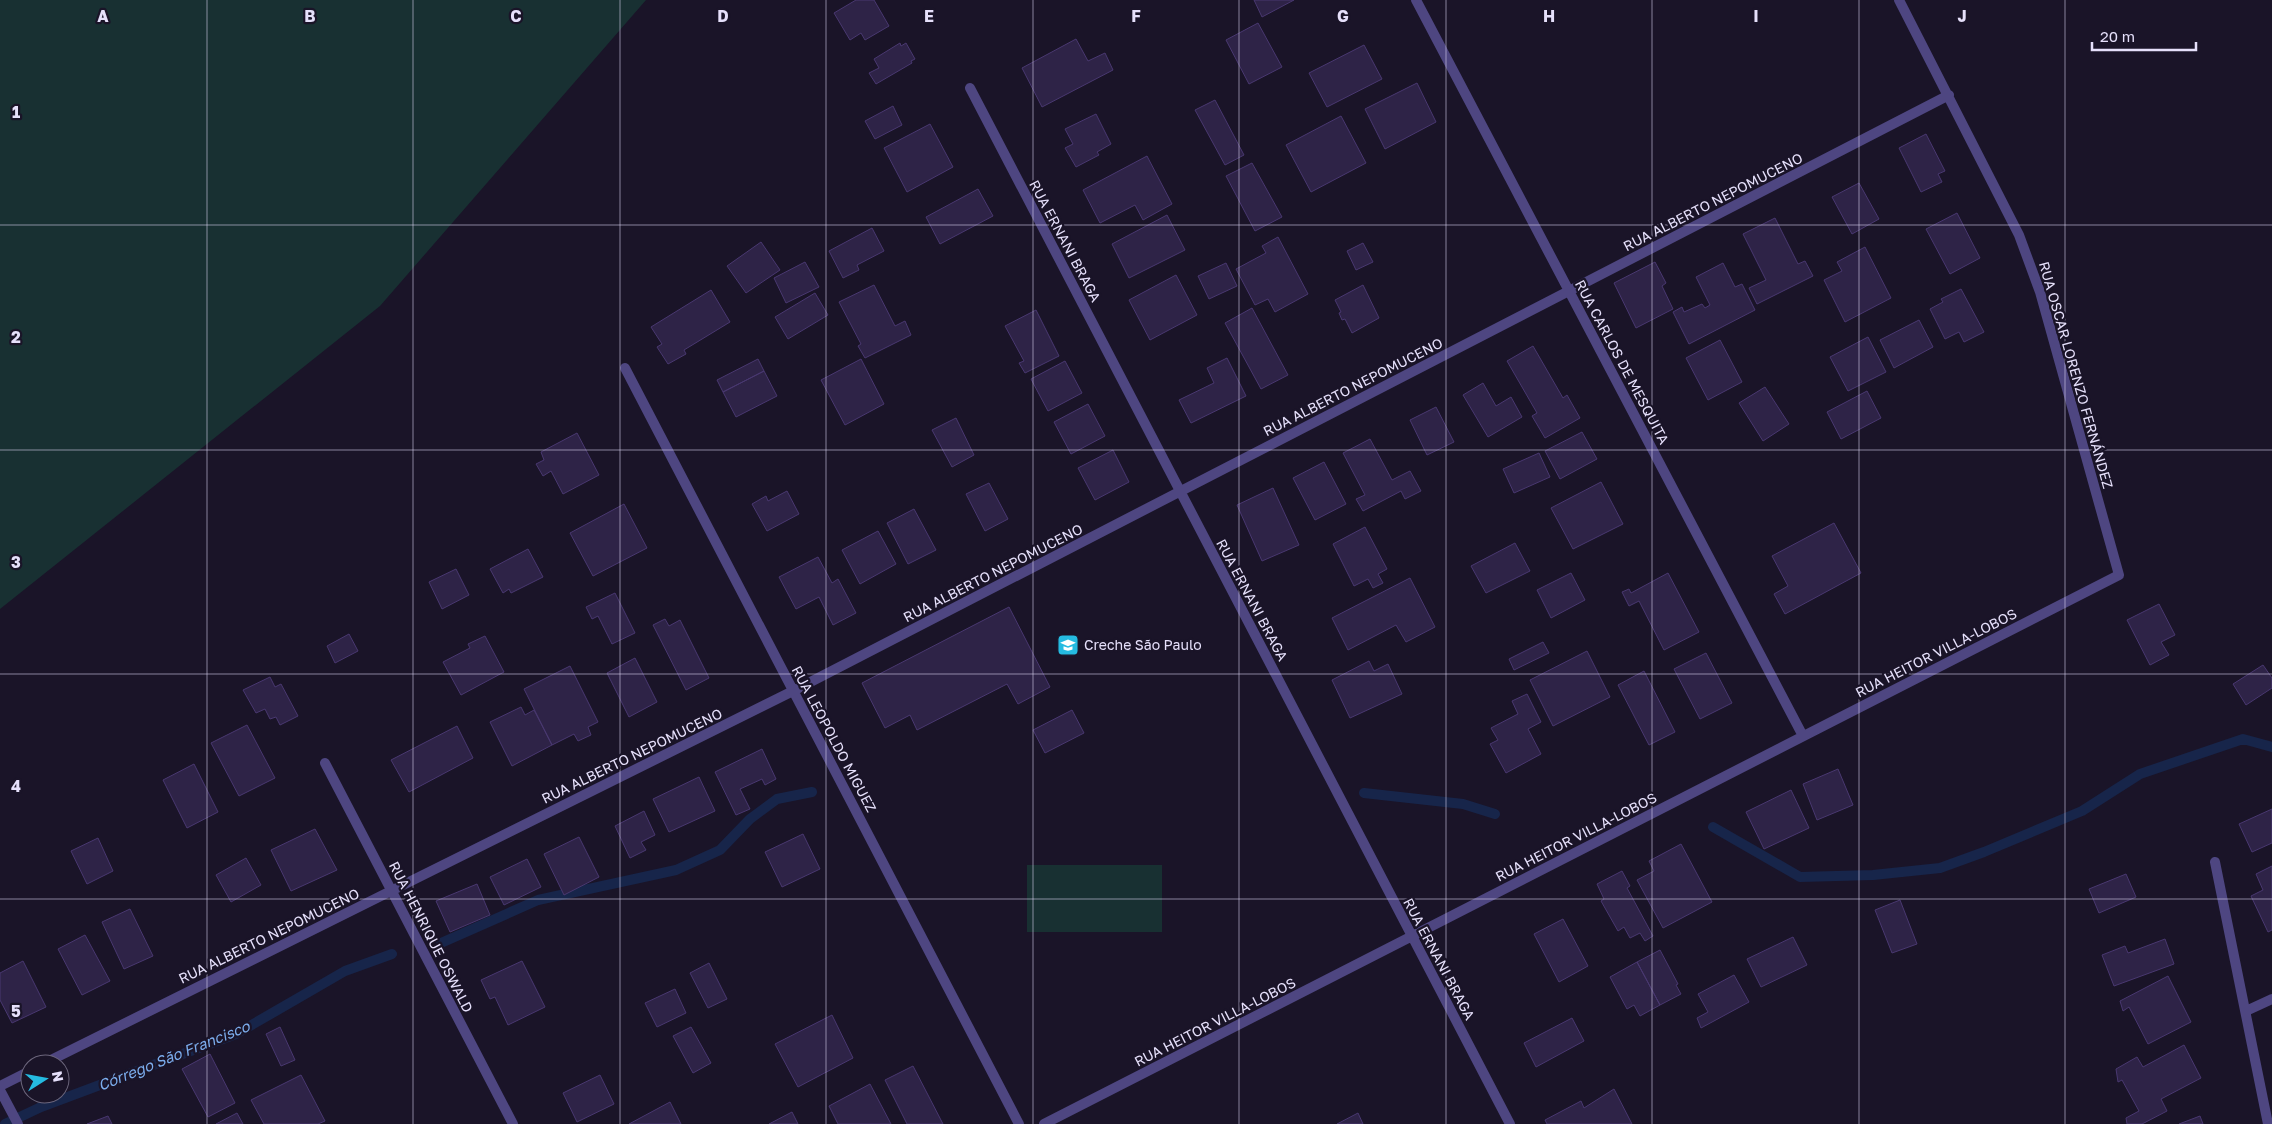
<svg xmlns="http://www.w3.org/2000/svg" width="2272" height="1124" font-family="'Golos Text',sans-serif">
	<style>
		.green { fill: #183032 }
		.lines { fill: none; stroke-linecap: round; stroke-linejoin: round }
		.stream { stroke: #17254a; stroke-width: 10 }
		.building { fill: #2e2347; stroke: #493870 }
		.street { stroke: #4e4681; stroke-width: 10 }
		.grid { fill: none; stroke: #e6e0fb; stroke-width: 1; stroke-opacity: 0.55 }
		.labels { text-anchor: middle; stroke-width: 4.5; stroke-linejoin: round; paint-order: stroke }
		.street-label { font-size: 14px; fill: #e6e0fb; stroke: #1a1428 }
		.poi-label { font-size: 14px; fill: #e6e0fb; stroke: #1a1428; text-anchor: start }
		.water-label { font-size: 15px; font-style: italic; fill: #7caded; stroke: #1a1428 }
		.grid-label { font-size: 16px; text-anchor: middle; font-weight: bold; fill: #e6e0fb; stroke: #1a1428; stroke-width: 4.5; stroke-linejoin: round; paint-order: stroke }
	</style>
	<rect width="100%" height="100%" fill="#1a1428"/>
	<path class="green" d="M0,0H646L380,306L0,609Z
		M1027,865H1162V932H1027Z"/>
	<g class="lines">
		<path class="stream" d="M1364,793L1463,804L1495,814
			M1713,827L1800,877L1873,875L1940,868L1984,852L2082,811L2140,774L2243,739L2272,747
			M441,943L538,900L676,870L720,850L750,819L777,799L812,792
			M5,1124L41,1107L236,1034L345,971L392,954"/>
	</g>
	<path class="building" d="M856,0H874L889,26L865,40L861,33L850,40L834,13Z
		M1254,0H1294L1262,17Z
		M1258,23L1282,67L1249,84L1226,40Z
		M1076,39L1088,61L1105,53L1113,70L1042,107L1022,68Z
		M900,43L901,46L906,43L915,59L911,61L912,63L876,84L869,73L879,68L874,59Z
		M1364,45L1382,79L1327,107L1309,73Z
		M1417,83L1436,122L1385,149L1365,109Z
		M1215,100L1244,155L1225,165L1195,110Z
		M893,106L902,125L875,139L865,121Z
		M1096,114L1111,144L1097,152L1099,155L1076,167L1065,148L1073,144L1065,129Z
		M1341,116L1366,163L1311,192L1286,145Z
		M930,124L953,167L907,192L884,148Z
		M1926,134L1945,171L1938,174L1942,182L1921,192L1899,148Z
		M1147,156L1172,204L1143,220L1135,205L1100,223L1083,190Z
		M1252,163L1282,217L1255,231L1226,176Z
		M1859,183L1879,219L1852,234L1832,197Z
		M978,189L993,216L940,244L926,217Z
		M1957,213L1980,258L1950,274L1926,229Z
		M1167,215L1185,250L1129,278L1112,244Z
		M1775,218L1798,264L1805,261L1813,276L1757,304L1749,288L1766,280L1743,234Z
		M872,228L884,251L857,265L859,270L843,278L829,251Z
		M1278,237L1308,294L1275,312L1268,299L1255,305L1236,269L1266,253L1262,246Z
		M761,242L780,270L746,293L727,266Z
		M1363,243L1373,262L1356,270L1347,251Z
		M1865,247L1891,298L1845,322L1824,280L1842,271L1837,262Z
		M805,262L819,287L786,303L774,278Z
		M1655,262L1666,283L1662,286L1673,309L1636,328L1614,283Z
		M1226,263L1237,286L1209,299L1198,276Z
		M1723,263L1735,287L1742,284L1755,310L1689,344L1673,312L1682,307L1684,312L1702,304L1705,308L1710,305L1696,277Z
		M1176,275L1197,315L1150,340L1129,300Z
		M874,285L895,326L905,321L911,335L865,358L858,346L861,344L839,302Z
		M1363,285L1379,318L1352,333L1345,319L1342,320L1339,313L1341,312L1335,300Z
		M1961,289L1984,332L1964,342L1959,332L1945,339L1930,309L1943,302L1941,299Z
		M711,290L730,322L684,350L686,354L668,364L657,347L662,344L651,327Z
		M815,293L828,315L788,339L775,317Z
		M1252,308L1288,375L1261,389L1225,323Z
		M1036,310L1059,356L1025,373L1019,363L1024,361L1005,326Z
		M1919,320L1933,347L1894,368L1880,340Z
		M1868,337L1886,372L1848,391L1830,357Z
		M1720,340L1742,382L1708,400L1686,358Z
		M1533,346L1563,398L1567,395L1580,418L1545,438L1532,416L1537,413L1507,361Z
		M1227,358L1246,396L1191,423L1179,400L1214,383L1207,368Z
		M758,359L764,371L723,392L717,380Z
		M861,359L884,404L845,425L821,380Z
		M1065,361L1082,393L1048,411L1031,379Z
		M764,371L777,396L736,417L723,392Z
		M1483,383L1496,406L1511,397L1522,417L1488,437L1463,395Z
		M1765,387L1789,424L1763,441L1739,403Z
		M1867,391L1881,418L1841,439L1827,412Z
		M1088,404L1105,436L1071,454L1054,422Z
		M1436,407L1454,442L1427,455L1410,420Z
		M956,418L974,455L952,467L932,430Z
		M1582,432L1597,459L1560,479L1545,451Z
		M577,433L599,475L563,494L551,471L543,476L536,464L544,460L541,452Z
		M1370,439L1392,480L1410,471L1421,491L1405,499L1401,491L1363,511L1356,499L1365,495L1343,453Z
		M1113,450L1129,482L1095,500L1078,468Z
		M1539,453L1550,477L1514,493L1503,469Z
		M1324,462L1346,504L1315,520L1293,478Z
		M1601,482L1623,524L1573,549L1551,508Z
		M989,483L1008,519L985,531L966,494Z
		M1273,488L1299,545L1262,561L1237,505Z
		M787,491L799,514L767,531L752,504L766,496L768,501Z
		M624,504L647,548L593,576L570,533Z
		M914,509L936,550L908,564L887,523Z
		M1834,523L1861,573L1785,614L1774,594L1788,586L1772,556Z
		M1365,527L1387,569L1378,574L1383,583L1373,588L1368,579L1354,586L1333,544Z
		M878,531L896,564L860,584L842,550Z
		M1515,543L1530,571L1486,593L1471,566Z
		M528,549L543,577L511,593L509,589L503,593L490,569Z
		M818,557L832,583L838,579L856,613L833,625L819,597L796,609L779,577Z
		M456,569L469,595L442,609L429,582Z
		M1571,573L1585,600L1551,618L1537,590Z
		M1668,573L1699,632L1664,650L1639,601L1629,606L1622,592L1629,589L1631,593Z
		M1410,578L1435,627L1406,642L1396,625L1348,650L1332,618Z
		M615,593L635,633L612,644L598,616L592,619L586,607Z
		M2159,604L2175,635L2161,642L2169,655L2150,665L2127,620Z
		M1009,607L1050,687L1018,704L1007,684L917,730L910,715L885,728L862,683Z
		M665,619L669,626L680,620L709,678L686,690L653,625Z
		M349,634L358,651L335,663L327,646Z
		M485,636L504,672L461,695L443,662L470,648L468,644Z
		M1543,642L1549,653L1514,670L1509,659Z
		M1587,651L1610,697L1553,726L1530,680Z
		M1706,653L1732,703L1700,719L1674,669Z
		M635,658L657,702L629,717L607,673Z
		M1369,661L1374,671L1388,664L1402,694L1350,718L1332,680Z
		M2263,665L2272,678V688L2246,705L2233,684Z
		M570,666L598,722L588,727L591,735L578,741L574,734L552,745L524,689Z
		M1644,671L1675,732L1649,745L1618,685Z
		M270,677L275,687L281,684L298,716L280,725L276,717L270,719L265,709L256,713L243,690Z
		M1527,694L1541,722L1528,729L1541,754L1506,773L1490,744L1498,740L1491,728L1518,714L1512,701Z
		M521,707L525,715L534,710L552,745L512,766L490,722Z
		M1072,710L1084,733L1045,753L1033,730Z
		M247,725L275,778L239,796L211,743Z
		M457,726L473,758L409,792L391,760Z
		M762,749L776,779L765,785L762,779L740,789L750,809L736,815L715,772Z
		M194,764L218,812L187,828L163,780Z
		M1838,769L1853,805L1817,820L1803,784Z
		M699,777L715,811L669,832L653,799Z
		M1791,790L1809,828L1764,849L1746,812Z
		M2272,809V843L2252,852L2239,824Z
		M644,811L655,835L641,842L646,850L630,858L615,826Z
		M315,829L337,870L291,891L271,850Z
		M803,834L820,869L782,887L765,852Z
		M579,837L599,877L564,895L544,854Z
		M98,838L113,871L87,884L71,851Z
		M1681,844L1712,902L1663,928L1637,880L1654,871L1649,861Z
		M246,858L261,885L231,902L216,875Z
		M527,859L541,887L504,905L490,877Z
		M2272,866V930L2268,932L2251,896L2263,890L2256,874Z
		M1622,871L1630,886L1627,888L1653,936L1645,941L1640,933L1630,938L1624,927L1618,931L1601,901L1604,899L1597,884Z
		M2126,874L2136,897L2099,913L2089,889Z
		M477,884L490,915L450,932L436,901Z
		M1900,900L1917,944L1892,953L1875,910Z
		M130,909L153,956L124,969L102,922Z
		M1563,919L1588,966L1559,982L1534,934Z
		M85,935L110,981L82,995L58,949Z
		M1793,937L1807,965L1761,987L1747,959Z
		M2165,939L2174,964L2114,986L2102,955L2125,946L2128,953Z
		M1660,950L1678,984L1676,985L1681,994L1660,1005L1637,962Z
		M23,961L46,1007L12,1023L0,1000V973Z
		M522,961L545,1007L508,1025L495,997L490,999L481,980Z
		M1637,962L1660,1005L1640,1016L1634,1005L1627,1009L1610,977Z
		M709,963L727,999L708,1008L690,973Z
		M1734,975L1749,1002L1701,1028L1697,1018L1708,1012L1698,994Z
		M2168,976L2191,1022L2148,1044L2129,1007L2123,1011L2120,1001Z
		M675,989L686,1013L657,1027L645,1003Z
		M832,1015L853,1058L798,1087L775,1044Z
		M1572,1018L1584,1041L1536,1067L1524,1043Z
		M280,1027L295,1060L281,1066L266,1034Z
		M691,1027L711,1063L693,1073L673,1036Z
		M2184,1045L2201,1078L2161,1099L2167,1111L2142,1124H2127L2126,1118L2139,1111L2122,1080L2118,1082L2116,1069L2137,1057L2143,1067Z
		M210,1054L235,1103L208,1117L182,1069Z
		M913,1066L943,1124H907L885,1080Z
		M301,1075L325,1121L318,1124H264L251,1100Z
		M600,1075L614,1104L577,1122L563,1093Z
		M870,1084L891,1124H838L829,1106Z
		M1614,1089L1632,1124H1547L1545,1120L1581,1101L1584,1108Z
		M670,1102L681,1124H629Z
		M792,1112L798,1124H769Z
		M237,1113L243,1124H216Z
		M1358,1113L1363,1124H1337Z
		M108,1116L112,1124H87Z
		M2200,1116L2203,1124H2179Z"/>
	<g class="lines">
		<path class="street" d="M1416,0L1803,736
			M970,88L1510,1124
			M625,368L1019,1124
			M325,763L513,1124
			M2215,862L2268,1124
			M2246,1011L2272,999
			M43,1064L793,691L1949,95
			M0,1086L30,1071
			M0,1090L18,1124
			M1044,1124L2119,575L2040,292L2019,235L1899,0"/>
	</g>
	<path class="grid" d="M207,0V1124M413,0V1124M620,0V1124M826,0V1124M1033,0V1124M1239,0V1124M1446,0V1124M1652,0V1124M1859,0V1124M2065,0V1124M0,225H2272M0,450H2272M0,674H2272M0,899H2272"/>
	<defs>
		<g id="school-square" transform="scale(1.125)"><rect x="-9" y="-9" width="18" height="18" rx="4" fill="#25bbe1" stroke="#1a1428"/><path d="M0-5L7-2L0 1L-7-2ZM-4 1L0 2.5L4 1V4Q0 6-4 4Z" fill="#fff"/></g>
	</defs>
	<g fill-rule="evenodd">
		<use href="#school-square" x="1068" y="645"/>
	</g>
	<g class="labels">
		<g class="street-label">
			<text transform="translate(1713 202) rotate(-27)" y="5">RUA ALBERTO NEPOMUCENO</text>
			<text transform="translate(1065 241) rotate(62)" y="5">RUA ERNANI BRAGA</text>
			<text transform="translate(1622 362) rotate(62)" y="5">RUA CARLOS DE MESQUITA</text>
			<text transform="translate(2076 375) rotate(74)" y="5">RUA OSCAR LORENZO FERNÁNDEZ</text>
			<text transform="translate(1353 387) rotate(-27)" y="5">RUA ALBERTO NEPOMUCENO</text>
			<text transform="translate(993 573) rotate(-27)" y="5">RUA ALBERTO NEPOMUCENO</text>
			<text transform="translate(1252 600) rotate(62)" y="5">RUA ERNANI BRAGA</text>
			<text transform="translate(1936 653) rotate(-27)" y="5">RUA HEITOR VILLA-LOBOS</text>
			<text transform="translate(834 739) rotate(62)" y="5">RUA LEOPOLDO MIGUEZ</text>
			<text transform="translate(632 756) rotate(-26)" y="5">RUA ALBERTO NEPOMUCENO</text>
			<text transform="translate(1576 837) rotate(-27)" y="5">RUA HEITOR VILLA-LOBOS</text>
			<text transform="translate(269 936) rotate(-26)" y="5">RUA ALBERTO NEPOMUCENO</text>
			<text transform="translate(431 937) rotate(63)" y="5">RUA HENRIQUE OSWALD</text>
			<text transform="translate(1439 959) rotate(62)" y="5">RUA ERNANI BRAGA</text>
			<text transform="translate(1215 1022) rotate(-27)" y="5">RUA HEITOR VILLA-LOBOS</text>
		</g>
		<g class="poi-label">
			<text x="1084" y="650">Creche São Paulo</text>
		</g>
		<g class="water-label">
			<text transform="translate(174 1056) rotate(-22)" y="5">Córrego São Francisco</text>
		</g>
	</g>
	<g class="grid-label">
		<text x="103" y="22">A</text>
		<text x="310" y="22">B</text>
		<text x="516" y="22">C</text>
		<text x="723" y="22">D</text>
		<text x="929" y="22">E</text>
		<text x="1136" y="22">F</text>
		<text x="1343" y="22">G</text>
		<text x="1549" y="22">H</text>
		<text x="1756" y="22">I</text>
		<text x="1962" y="22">J</text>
		<text x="16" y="118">1</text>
		<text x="16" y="343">2</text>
		<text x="16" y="568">3</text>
		<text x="16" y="792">4</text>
		<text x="16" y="1017">5</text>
	</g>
	<g transform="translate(45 1079) rotate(79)"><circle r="24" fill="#1a1428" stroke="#6c667c"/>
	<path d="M0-4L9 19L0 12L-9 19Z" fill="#25bbe1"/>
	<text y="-8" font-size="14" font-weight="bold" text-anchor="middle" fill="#e6e0fb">N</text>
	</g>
	<path d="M2092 42v8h104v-8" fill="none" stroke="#e6e0fb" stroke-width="2.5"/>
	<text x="2100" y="42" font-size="15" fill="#e6e0fb" stroke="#1a1428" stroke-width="4" paint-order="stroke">20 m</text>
</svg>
